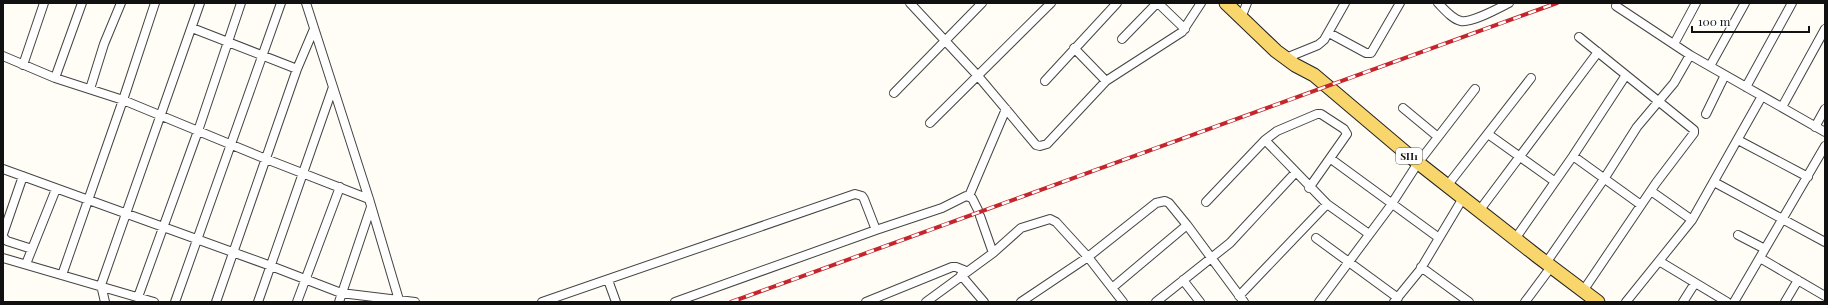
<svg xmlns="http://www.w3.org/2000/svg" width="1828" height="305" font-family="'Playfair Display',serif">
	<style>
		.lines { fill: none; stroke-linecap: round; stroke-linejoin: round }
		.minor-casing { stroke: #444; stroke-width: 10 }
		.primary-casing { stroke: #222; stroke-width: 15 }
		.minor { stroke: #fff; stroke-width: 8 }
		.primary { stroke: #f9d66b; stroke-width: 13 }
		.rail-casing { stroke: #c4262e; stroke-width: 4 }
		.rail { stroke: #fff; stroke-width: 2.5; stroke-dasharray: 8; stroke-linecap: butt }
		.labels { text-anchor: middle; stroke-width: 4; stroke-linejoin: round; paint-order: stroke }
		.shield { fill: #fff; stroke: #585858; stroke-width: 1 }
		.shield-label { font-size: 10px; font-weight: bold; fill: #111 }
	</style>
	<rect width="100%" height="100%" fill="#fffdf5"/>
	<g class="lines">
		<g class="minor-casing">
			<path id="minor" d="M306,3L369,199L399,300
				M910,3L978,76L1036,145L1040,146L1047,144L1106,81L1182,32L1201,3
				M1158,3L1185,29
				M1438,3C1444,9 1452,19 1461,21C1472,23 1499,8 1509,3
				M1616,6L1690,55L1825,132
				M1241,18L1247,3
				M192,28L297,69
				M1329,33L1366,53H1371L1400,3
				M1579,37L1694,130V133L1656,183L1583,291
				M1122,39L1157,3
				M1674,44L1696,3
				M1074,48L1106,81
				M3,56L55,78L123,100L266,159L369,199
				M1286,58L1318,45L1324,40L1345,3
				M23,65L44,3
				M1710,66L1745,3
				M55,78L82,3
				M1045,81L1117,3
				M1746,87L1792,3
				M90,89L104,44L121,3
				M894,93L982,3
				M1782,107L1825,29
				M1403,108L1438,137
				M1706,114L1725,75
				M930,123L1051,3
				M1815,127L1825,109
				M1488,134L1554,181
				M1265,140L1327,204L1369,234
				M1738,140L1808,177
				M1573,156L1641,205
				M1331,159L1439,238
				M3,169L271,266L341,293L415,302
				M1714,182L1825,242
				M1447,186L1531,78
				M1651,191L1692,220
				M969,196L1006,109
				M1206,202L1265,140L1277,131L1317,114H1321L1344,129L1347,134L1309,188
				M1479,211L1598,52
				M980,216L993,253
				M3,234L23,176
				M1738,235L1765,249
				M3,237L7,241L32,249
				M1316,238L1398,298
				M1515,239L1573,156L1626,75
				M3,258L154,302
				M1760,258L1825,296
				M1659,261L1727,302
				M1546,263L1604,179L1637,127L1674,83L1690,55
				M26,264L56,189
				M1421,267L1469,302
				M62,275L123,100L155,3
				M961,275L984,302
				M608,280L616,302
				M1183,280L1200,302
				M1112,288L1187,225
				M1239,296L1327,204
				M138,297L198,131L241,3
				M105,302L101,285L200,3
				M175,302L281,3
				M216,302L297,69L314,29
				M258,302L333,87
				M297,302L340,187
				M339,302L371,207
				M542,302L855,194L862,196L864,199L876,230
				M675,302L876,230L942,208L966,196L972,198L978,210
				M866,302L952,267H956L966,271
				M926,302L993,253L1021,228L1050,219L1056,222L1088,257L1123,302
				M1021,302L1088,257L1156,203L1165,201L1169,203L1187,225L1244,302
				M1156,302L1230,243L1295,173
				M1319,302L1389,208L1418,163L1475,89
				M1394,302L1420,270L1463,198
				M1525,302L1551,267
				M1626,302L1692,220L1762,96
				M1683,302L1695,283
				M1734,302L1825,146
				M1785,302L1798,280"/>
		</g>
		<g class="primary-casing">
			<path id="primary" d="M1226,3L1276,51L1295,65L1314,75L1412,158L1537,256L1598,302"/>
		</g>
		<use href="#minor" class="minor"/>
		<use href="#primary" class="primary"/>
		<g class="rail-casing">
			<path id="rail" d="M731,302L1557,3"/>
		</g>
		<use href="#rail" class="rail"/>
	</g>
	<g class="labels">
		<rect class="shield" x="1396" y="148" width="26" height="16" rx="3"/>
		<g class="shield-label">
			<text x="1409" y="160">SH1</text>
		</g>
	</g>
	<rect width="1828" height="305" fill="none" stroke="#111111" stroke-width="8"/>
	<path d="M1692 26v6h117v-6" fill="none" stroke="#111111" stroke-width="2"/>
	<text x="1698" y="26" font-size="12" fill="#111111" stroke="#ffffff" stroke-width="3" paint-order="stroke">100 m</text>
</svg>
